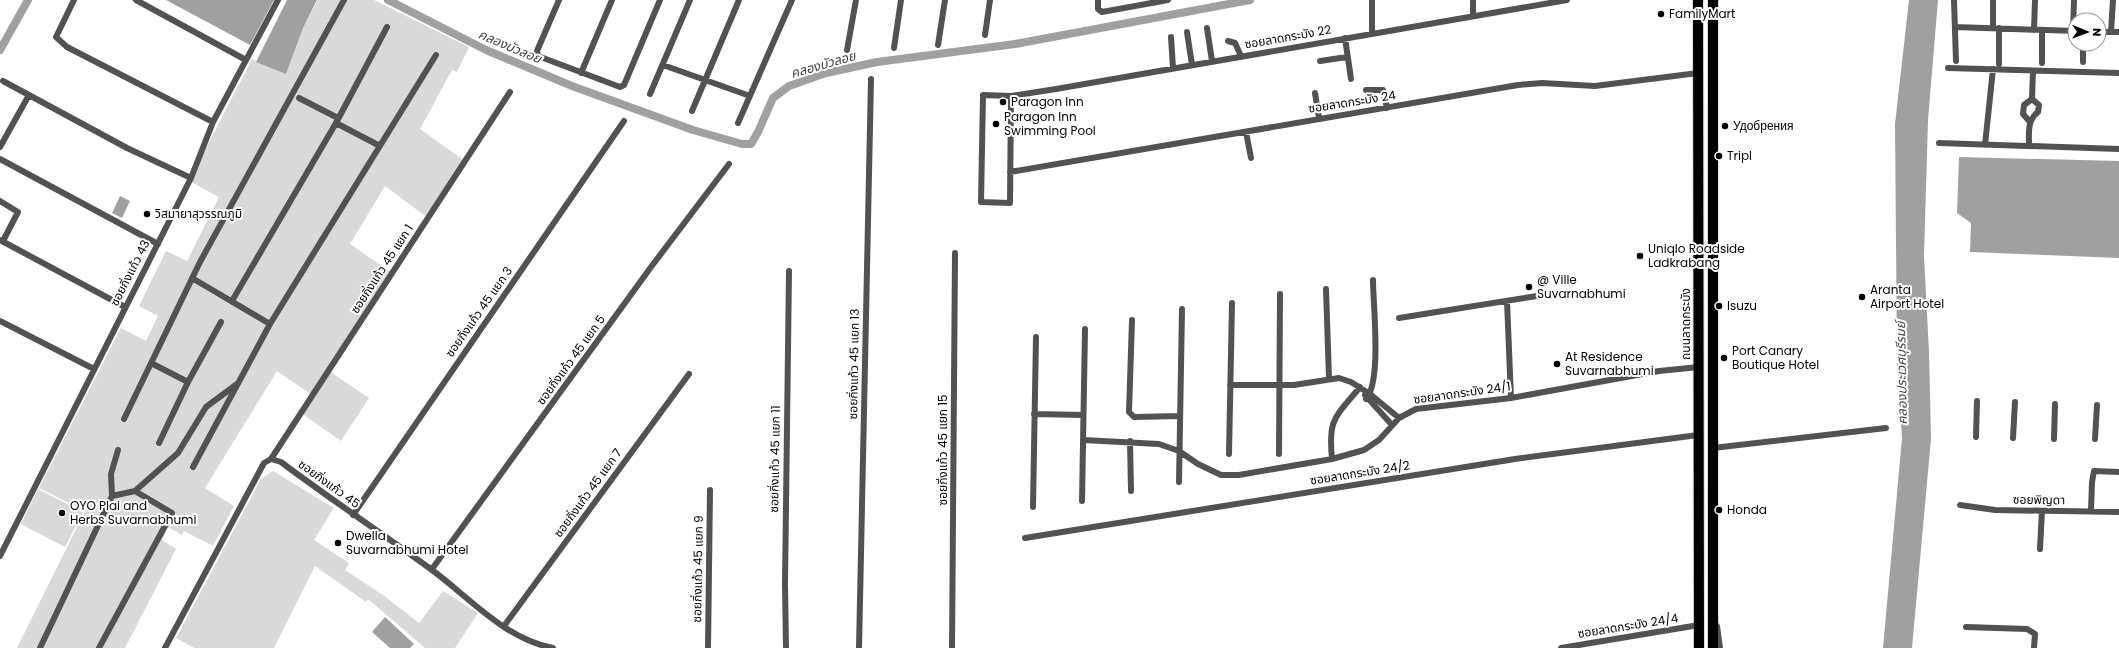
<svg xmlns="http://www.w3.org/2000/svg" width="2119" height="648" font-family="Poppins,'Noto Sans Thai',sans-serif">
	<style>
		.green { fill: #d9d9d9 }
		.water { fill: #a0a0a0 }
		.lines { fill: none; stroke-linecap: round; stroke-linejoin: round }
		.canal { stroke: #a0a0a0; stroke-width: 8 }
		.primary-casing { stroke: #dbdbdb; stroke-width: 12 }
		.street { stroke: #525252; stroke-width: 6 }
		.primary { stroke: #000; stroke-width: 10 }
		.poi-dot { fill: #000; stroke: #fff; stroke-width: 1.5 }
		.labels { text-anchor: middle; stroke-width: 4; stroke-linejoin: round; paint-order: stroke }
		.poi-label { font-size: 12px; fill: #000; stroke: #fff; text-anchor: start }
		.street-label { font-size: 12px; fill: #000; stroke: #fff }
		.water-label { font-size: 13px; font-style: italic; fill: #414141; stroke: #fff }
	</style>
	<rect width="100%" height="100%" fill="#fff"/>
	<path class="green" d="M318,0H374L469,47L457,72L452,70L420,129L465,161L428,218L385,186L350,244L392,273L329,371L369,398L341,441L301,413L312,395L277,371L205,488L234,506L213,546L184,531L182,535L168,527L162,540L176,549L125,648H17L85,511L39,488L121,328L146,341L158,316L139,306L166,251L187,261L219,197L189,181L252,59L286,74L303,28Z
		M273,471L334,508L314,540L349,563L345,570L383,595L419,623L443,591L478,613L455,648H425L368,599L366,602L315,566L274,648H194L176,638L261,479Z
		M38,489L83,512L65,547L21,524Z"/>
	<path class="water" d="M166,0H274L250,45Z
		M287,0H317L303,28L286,74L256,62Z
		M1909,0H1938L1928,120L1924,256L1929,352L1931,439L1912,648H1883L1902,438L1897,360L1895,124Z
		M1959,157L2119,161V258L1970,252L1971,223L1957,213Z
		M120,196L130,201L122,218L112,213Z
		M385,617L414,644L410,648H390L372,632Z"/>
	<g class="lines">
		<path class="canal" d="M388,0L486,50L572,86L693,130L742,144H751L758,132L773,98L789,86L826,73L877,62L1015,44L1250,0
			M0,50L28,0"/>
		<g class="primary-casing">
			<path id="primary" d="M1698,0L1699,648
				M1713,0V648"/>
		</g>
		<path class="street" d="M74,0L56,37L67,47L213,122
			M136,0L246,60
			M559,0L537,51L538,56L620,87L624,85L660,0
			M1098,0V9L1102,12L1168,0
			M1372,0V34
			M1954,0L1956,61
			M1473,16V0
			M1955,27L2075,31
			M1207,28L1212,61
			M1993,28V0
			M2034,30L2035,0
			M2073,31L2074,0
			M1187,32L1192,65
			M2099,32H2119
			M2111,32L2113,0
			M985,35L990,0
			M1171,37L1173,68
			M1345,38L1351,79
			M1228,41L1235,43L1241,56
			M938,45L945,0
			M894,48L901,0
			M847,50L856,0
			M1320,61L1347,57
			M2083,62V44
			M2042,63V30
			M1999,64V28
			M663,65L750,96
			M1948,68L2119,73
			M581,73L612,0
			M3,81L127,148L191,178
			M1366,90H1383L1387,108
			M1315,93L1319,118
			M650,94L690,0
			M1011,96L1010,203L981,202L983,95L1011,96L1056,89L1567,0
			M299,98L338,118
			M692,111L739,0
			M2030,122L2023,114L2024,105L2032,99
			M336,123L380,146
			M738,123L792,0
			M1246,132L1251,158
			M1939,143L2119,149
			M1985,145L1993,69
			M2029,146C2029,133 2027,120 2038,112L2039,105L2032,99L2033,71
			M0,147L29,95
			M0,159L158,244
			M1010,172L1518,85L1542,83L1595,86L1698,73
			M0,201L18,212L3,241
			M0,240L125,307
			M192,278L270,324
			M1326,289L1329,378
			M232,301L336,123L387,27
			M1507,301L1511,398
			M1399,318L1537,296
			M1132,320L1129,412L1134,417L1180,416
			M0,321L94,369
			M151,363L188,382
			M1230,385H1294L1339,378L1351,382L1370,394L1399,418
			M1365,395L1392,425
			M1366,399C1382,381 1373,305 1373,280
			M1034,414L1083,415
			M124,419L200,262L344,0
			M1976,437L1977,401
			M2013,438L2015,402
			M2054,439L2055,404
			M2095,439L2097,405
			M1083,440L1159,444L1179,451L1198,464L1221,475H1239L1332,459L1364,450L1379,440L1399,418L1416,409L1511,398L1659,371L1699,367
			M1130,441L1131,491
			M159,443L188,382L221,322
			M1713,448L1886,428
			M1229,454L1232,303
			M1279,454L1280,294
			M271,459L510,92
			M1332,459C1328,418 1335,418 1360,387
			M193,467L270,324L436,55
			M1179,482L1182,309
			M135,491L178,453L206,407L237,384
			M1082,501L1085,329
			M1960,505L1995,510L2119,512
			M1033,507L1036,337
			M2091,511L2092,482L2094,471L2119,472
			M353,515L624,121
			M1025,538L1515,459L1698,435
			M2040,549L2042,511
			M0,556L191,178L213,122L278,0
			M432,569L651,267L729,164
			M504,626L689,374
			M1717,626L1720,648
			M1966,627L2027,629L2035,634L2034,648
			M40,648L112,496L111,474L118,450
			M99,648L172,513L135,491L112,496
			M165,648L264,463L271,459L281,462C330,499 382,533 432,570C470,598 505,639 553,648
			M708,648L710,490
			M786,648L785,584L789,271
			M859,648L871,79
			M952,648L955,253
			M1561,648L1699,625"/>
		<use href="#primary" class="primary"/>
	</g>
	<g class="poi-dot">
		<circle cx="1661" cy="14" r="4"/>
		<circle cx="1003" cy="102" r="4"/>
		<circle cx="996" cy="124" r="4"/>
		<circle cx="1725" cy="126" r="4"/>
		<circle cx="1719" cy="156" r="4"/>
		<circle cx="147" cy="214" r="4"/>
		<circle cx="1640" cy="256" r="4"/>
		<circle cx="1529" cy="287" r="4"/>
		<circle cx="1862" cy="297" r="4"/>
		<circle cx="1719" cy="306" r="4"/>
		<circle cx="1724" cy="358" r="4"/>
		<circle cx="1557" cy="364" r="4"/>
		<circle cx="1719" cy="510" r="4"/>
		<circle cx="62" cy="513" r="4"/>
		<circle cx="338" cy="543" r="4"/>
	</g>
	<g class="labels">
		<g class="poi-label">
			<text x="1669" y="18">FamilyMart</text>
			<text x="1011" y="106">Paragon Inn</text>
			<text x="1004" y="121">Paragon Inn<tspan x="1004" dy="14">Swimming Pool</tspan></text>
			<text x="1733" y="130">Удобрения</text>
			<text x="1727" y="160">Tripl</text>
			<text x="155" y="218">วิสมายาสุวรรณภูมิ</text>
			<text x="1648" y="253">Uniqlo Roadside<tspan x="1648" dy="14">Ladkrabang</tspan></text>
			<text x="1537" y="284">@ Ville<tspan x="1537" dy="14">Suvarnabhumi</tspan></text>
			<text x="1870" y="294">Aranta<tspan x="1870" dy="14">Airport Hotel</tspan></text>
			<text x="1727" y="310">Isuzu</text>
			<text x="1732" y="355">Port Canary<tspan x="1732" dy="14">Boutique Hotel</tspan></text>
			<text x="1565" y="361">At Residence<tspan x="1565" dy="14">Suvarnabhumi</tspan></text>
			<text x="70" y="510">OYO Plai and<tspan x="70" dy="14">Herbs Suvarnabhumi</tspan></text>
			<text x="1727" y="514">Honda</text>
			<text x="346" y="540">Dwella<tspan x="346" dy="14">Suvarnabhumi Hotel</tspan></text>
		</g>
		<g class="street-label">
			<text transform="translate(1288 37) rotate(-10)" y="4">ซอยลาดกระบัง 22</text>
			<text transform="translate(1352 102) rotate(-9)" y="4">ซอยลาดกระบัง 24</text>
			<text transform="translate(382 269) rotate(-57)" y="4">ซอยกิ่งแก้ว 45 แยก 1</text>
			<text transform="translate(130 273) rotate(-63)" y="4">ซอยกิ่งแก้ว 43</text>
			<text transform="translate(479 312) rotate(-55)" y="4">ซอยกิ่งแก้ว 45 แยก 3</text>
			<text transform="translate(1686 324) rotate(-90)" y="4">ถนนลาดกระบัง</text>
			<text transform="translate(571 360) rotate(-54)" y="4">ซอยกิ่งแก้ว 45 แยก 5</text>
			<text transform="translate(854 364) rotate(-89)" y="4">ซอยกิ่งแก้ว 45 แยก 13</text>
			<text transform="translate(1462 393) rotate(-8)" y="4">ซอยลาดกระบัง 24/1</text>
			<text transform="translate(943 450) rotate(-90)" y="4">ซอยกิ่งแก้ว 45 แยก 15</text>
			<text transform="translate(775 459) rotate(-89)" y="4">ซอยกิ่งแก้ว 45 แยก 11</text>
			<text transform="translate(1360 473) rotate(-9)" y="4">ซอยลาดกระบัง 24/2</text>
			<text transform="translate(329 484) rotate(36)" y="4">ซอยกิ่งแก้ว 45</text>
			<text transform="translate(588 493) rotate(-54)" y="4">ซอยกิ่งแก้ว 45 แยก 7</text>
			<text transform="translate(2039 500) rotate(1)" y="4">ซอยพิญดา</text>
			<text transform="translate(698 569) rotate(-89)" y="4">ซอยกิ่งแก้ว 45 แยก 9</text>
			<text transform="translate(1628 626) rotate(-9)" y="4">ซอยลาดกระบัง 24/4</text>
		</g>
		<g class="water-label">
			<text transform="translate(510 46) rotate(23)" y="5">คลองบัวลอย</text>
			<text transform="translate(823 64) rotate(-16)" y="5">คลองบัวลอย</text>
			<text transform="translate(1901 373) rotate(-91)" y="5">คลองประเวศบุรีรมย์</text>
		</g>
	</g>
	<g transform="translate(2087 32) rotate(91)"><circle r="19" fill="#ffffff" stroke="#999999"/>
	<path d="M0-3L7 15L0 10L-7 15Z" fill="#000000"/>
	<text y="-6" font-size="11" font-weight="bold" text-anchor="middle" fill="#000000">N</text>
	</g>
</svg>
